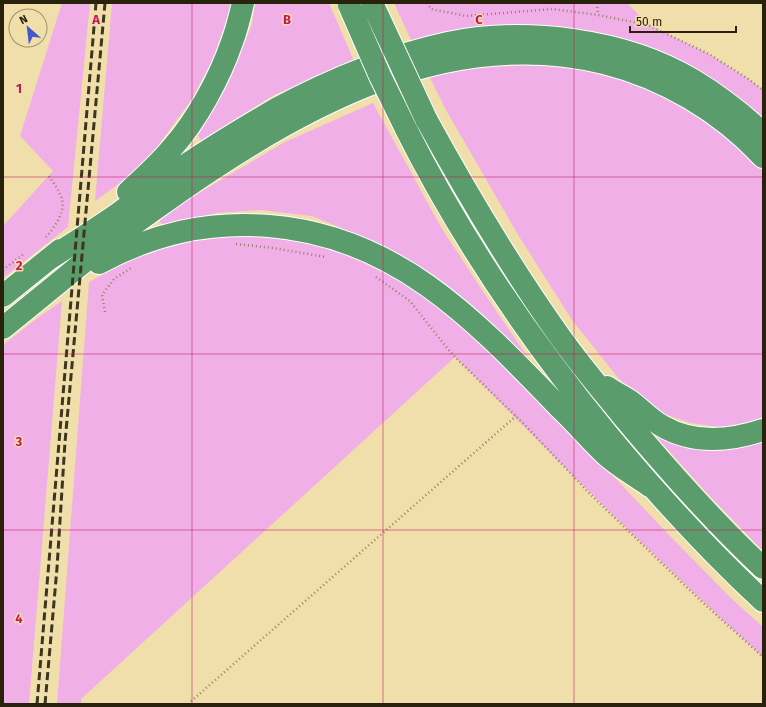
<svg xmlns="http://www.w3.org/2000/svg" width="766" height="707" font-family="'Fira Sans',sans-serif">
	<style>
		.green { fill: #f0afe6 }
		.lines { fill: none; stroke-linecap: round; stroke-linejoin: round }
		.motorway-casing { stroke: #fff; stroke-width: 24 }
		.path { stroke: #918560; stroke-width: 2.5; stroke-dasharray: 1 3; stroke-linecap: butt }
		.motorway { stroke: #5b9c6d; stroke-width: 22 }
		.rail { stroke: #3d361e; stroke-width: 3; stroke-dasharray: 8 4; stroke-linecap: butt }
		.motorway-bridge-casing { stroke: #fff; stroke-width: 24; stroke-linecap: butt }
		.motorway-bridge { stroke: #5b9c6d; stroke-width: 22 }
		.grid { fill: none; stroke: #c2185b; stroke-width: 1; stroke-opacity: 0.55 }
		.grid-label { font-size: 13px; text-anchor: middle; font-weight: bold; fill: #c2185b; stroke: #f0dfab; stroke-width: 3; stroke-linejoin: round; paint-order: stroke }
	</style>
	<rect width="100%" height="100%" fill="#f0dfab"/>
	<path class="green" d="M62,3H90L68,227L3,278V226L53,171L20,136Z
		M112,3H232L214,57L192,99L157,147L127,178L95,201Z
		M255,3H329L354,61L274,95L201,141L198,135L224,91L252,25Z
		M394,3H627L649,25L709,54L747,78L763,90V126L687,68L412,42Z
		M512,60L589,68L643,85L695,113L743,148L763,171V417L747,423L719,427L691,423L655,411L619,379L572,320L520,238L447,112L428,74Z
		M373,103L442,229L484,293L541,377L461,299L413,263L365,238L312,216L260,210L217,213L164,225L160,222V216L285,142Z
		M216,237H265L310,243L364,261L404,281L459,321L519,377L671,537L732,599L763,627V657C657,561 556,459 455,357L81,699V704H57L89,282C119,265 151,249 185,242C195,240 205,239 216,237Z
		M62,301L29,704H3V345L39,317Z
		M651,431L763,437V551L707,493Z"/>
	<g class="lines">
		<g class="motorway-casing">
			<path id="motorway" d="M426,119C466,192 508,263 556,331C576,360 599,387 621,414C666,468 712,520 763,568
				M405,127C460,237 530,340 608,435C656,493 707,549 763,601
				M128,192C143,178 159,164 172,148C197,120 220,77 232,42C237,29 240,16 243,3
				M49,259C72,244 96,229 119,213C141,197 162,181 184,166C214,146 245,127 276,109C330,80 388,56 448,43C525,27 624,39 693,80C718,95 741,113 763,133
				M99,263C153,234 207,221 269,226C397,236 476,321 560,408C576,423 590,440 606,455C619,467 636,476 651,487
				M3,296L60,250
				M3,328C34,303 64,278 95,253C122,232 151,212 179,192C302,106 448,25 604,63C664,78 720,111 763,157
				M607,387C614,392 623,396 630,401C641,409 650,419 662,426C693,444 730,441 763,430"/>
		</g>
		<path class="path" d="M427,3L431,9L466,16L552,9L598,15L648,25L709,54L747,78L763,90
			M597,3L598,15
			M46,237C56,226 68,208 60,194C57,187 52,181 48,175
			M236,244L273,248L326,257
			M3,270L25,253
			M376,277L410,301L443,343L455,357L525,425L590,494L701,601L763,657
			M105,312L102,295L114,279L131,268
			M188,704L516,416"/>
		<use href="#motorway" class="motorway"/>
		<path class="rail" d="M37,704L96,3
			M45,704L57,568L65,442L105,3"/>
		<g class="motorway-bridge-casing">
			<path id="motorway-bridge" d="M372,3L426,119
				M349,5L380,76L405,127"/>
		</g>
		<use href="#motorway-bridge" class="motorway-bridge"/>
	</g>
	<path class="grid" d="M192,3V704M383,3V704M574,3V704M3,177H763M3,354H763M3,530H763"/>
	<g class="grid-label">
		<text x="96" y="24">A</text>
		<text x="287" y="24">B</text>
		<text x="479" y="24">C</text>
		<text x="19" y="93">1</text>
		<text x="19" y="270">2</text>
		<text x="19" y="446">3</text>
		<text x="19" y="623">4</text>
	</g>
	<rect width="766" height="707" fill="none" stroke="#28220d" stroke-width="8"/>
	<g transform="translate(28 28) rotate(332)"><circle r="19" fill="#f0dfab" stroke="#a0936c"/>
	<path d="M0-3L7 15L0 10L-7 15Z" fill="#4657cc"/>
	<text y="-6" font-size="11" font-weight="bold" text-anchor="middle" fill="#28220d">N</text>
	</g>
	<path d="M630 26v6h106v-6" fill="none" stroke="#28220d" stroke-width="2"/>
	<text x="636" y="26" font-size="12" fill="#28220d" stroke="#f0dfab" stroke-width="3" paint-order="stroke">50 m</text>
</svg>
